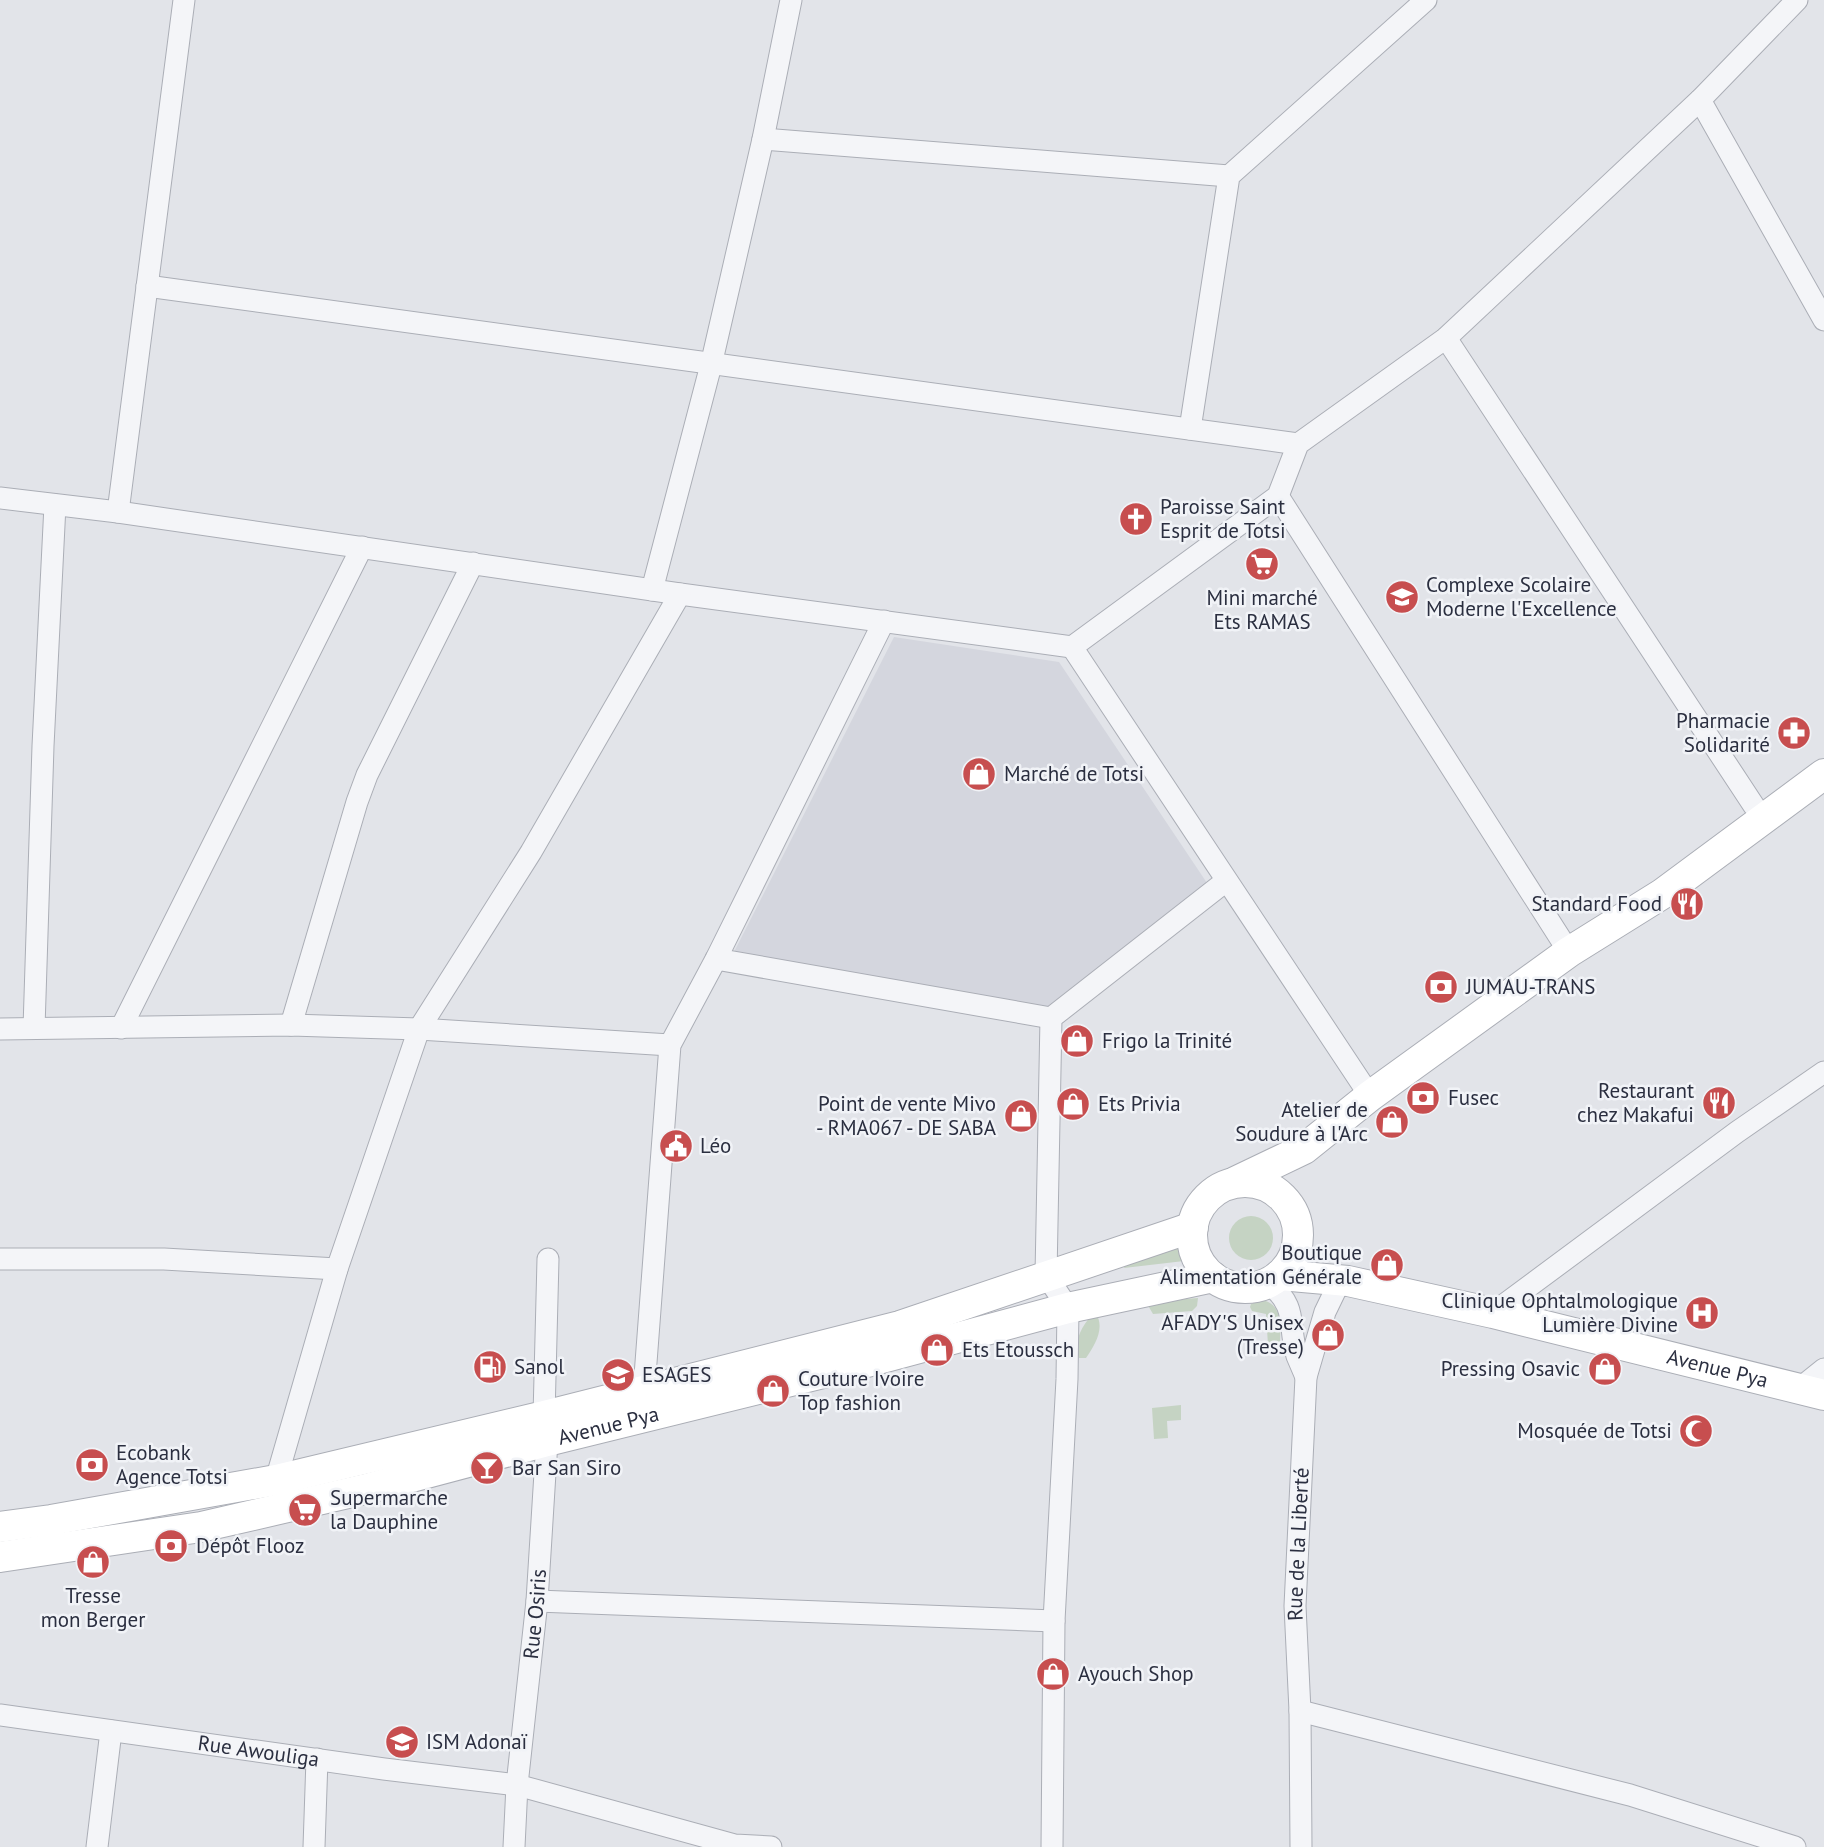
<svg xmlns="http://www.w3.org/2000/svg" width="1824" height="1847" font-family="'PT Sans',sans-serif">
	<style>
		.built { fill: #d4d6de }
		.green { fill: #c5d3c3 }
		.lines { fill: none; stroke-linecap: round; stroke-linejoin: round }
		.street-casing { stroke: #abaeb6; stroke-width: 23 }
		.secondary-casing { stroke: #abaeb6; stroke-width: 32 }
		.street { stroke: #f4f5f8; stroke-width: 21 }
		.secondary { stroke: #fff; stroke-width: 30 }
		.labels { text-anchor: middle; stroke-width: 5; stroke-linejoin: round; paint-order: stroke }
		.poi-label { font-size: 21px; fill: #2b2f40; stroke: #f1f3f7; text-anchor: start }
		.street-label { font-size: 21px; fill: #2b2f40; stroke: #f1f3f7 }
	</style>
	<rect width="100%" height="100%" fill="#e2e4e9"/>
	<path class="built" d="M894,637L1059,662L1209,886L1059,1015L734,952Z"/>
	<path class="green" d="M1229 1238a22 22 0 1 1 44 0a22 22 0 1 1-44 0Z
		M1178,1247L1181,1248L1185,1259L1184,1261L1124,1268L1125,1266Z
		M1198,1298L1197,1306L1192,1311L1153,1314L1146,1302Z
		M1262,1300C1284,1305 1280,1326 1280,1345H1268L1266,1314L1252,1311L1250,1307L1251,1304Z
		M1095,1312C1106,1327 1095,1345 1086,1358H1079C1073,1340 1082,1325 1095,1312Z
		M1181,1405V1420L1167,1421L1168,1438L1154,1439L1152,1408Z"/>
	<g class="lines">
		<g class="street-casing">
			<g id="street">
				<path d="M1700,100L1824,320"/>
				<path d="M763,139L1229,176"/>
				<path d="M147,286L1298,444"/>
				<path d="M1446,338L1754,806"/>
				<path d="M1190,429L1229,176L1426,0"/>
				<path d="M1278,496L1569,952"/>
				<path d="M0,498L118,512L680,594L1072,647L1278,496L1298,444L1446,338L1700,100L1797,0"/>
				<path d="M118,512L184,0"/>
				<path d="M652,590L711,365L763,139L791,0"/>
				<path d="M1072,647L1370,1096"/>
				<path d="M716,959L1051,1018"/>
				<path d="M291,1025L357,802L367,775L473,563"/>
				<path d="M34,1028L43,746L55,505"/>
				<path d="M121,1028L362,547"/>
				<path d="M0,1029L291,1025L419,1029L670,1045"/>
				<path d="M0,1259H164L337,1269"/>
				<path d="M1269,1283C1299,1309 1287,1322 1297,1356C1300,1363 1303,1370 1306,1377"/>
				<path d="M1493,1313L1737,1132L1824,1072"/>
				<path d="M644,1389L670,1045L716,959L884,621"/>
				<path d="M1799,1389L1824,1369"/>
				<path d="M276,1480L337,1269L419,1029L531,852L680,594"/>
				<path d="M537,1601L1054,1621"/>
				<path d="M1300,1711L1630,1795L1795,1847"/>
				<path id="s1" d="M0,1715L384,1769L517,1785L735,1845L771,1847"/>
				<path d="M97,1847L111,1731"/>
				<path d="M314,1847L317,1759"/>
				<path id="s2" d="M514,1847L517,1785L537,1601L547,1441L544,1416L548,1259"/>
				<path d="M1052,1847L1054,1621L1067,1379L1068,1308L1046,1275L1051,1018L1226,881"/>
				<path id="s3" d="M1301,1847L1300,1711L1295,1606L1306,1377L1325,1312L1340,1281"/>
			</g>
		</g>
		<g class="secondary-casing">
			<g id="secondary">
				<circle cx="1245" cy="1235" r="53"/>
				<path d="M1235,1182L1304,1149L1370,1096L1569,952L1662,894L1824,774"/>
				<path id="s4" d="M1280,1275L1348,1281L1493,1313L1824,1395"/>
				<path d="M0,1527L51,1520L276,1480L544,1416L900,1326L1193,1227"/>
				<path id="s5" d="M0,1557L201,1527L370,1488L547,1441L856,1365L1068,1308L1213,1277"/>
			</g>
		</g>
		<use href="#street" class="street"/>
		<use href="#secondary" class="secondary"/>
	</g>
	<defs>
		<g id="church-disc" transform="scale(1.75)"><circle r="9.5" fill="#c74e4f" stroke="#f1f3f7"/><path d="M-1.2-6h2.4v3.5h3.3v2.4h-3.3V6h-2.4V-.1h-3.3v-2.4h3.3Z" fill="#fff"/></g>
		<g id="supermarket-disc" transform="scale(1.75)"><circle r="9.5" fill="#c74e4f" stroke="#f1f3f7"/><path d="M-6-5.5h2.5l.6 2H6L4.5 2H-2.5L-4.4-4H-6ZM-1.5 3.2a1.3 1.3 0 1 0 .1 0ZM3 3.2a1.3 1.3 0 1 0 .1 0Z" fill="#fff"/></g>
		<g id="school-disc" transform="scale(1.75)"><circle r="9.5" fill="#c74e4f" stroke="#f1f3f7"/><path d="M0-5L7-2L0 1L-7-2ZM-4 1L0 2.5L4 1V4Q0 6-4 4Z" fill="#fff"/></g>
		<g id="pharmacy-disc" transform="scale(1.75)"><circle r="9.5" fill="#c74e4f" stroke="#f1f3f7"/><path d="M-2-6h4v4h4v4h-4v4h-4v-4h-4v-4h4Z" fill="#fff"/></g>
		<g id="shop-disc" transform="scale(1.75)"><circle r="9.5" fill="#c74e4f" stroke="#f1f3f7"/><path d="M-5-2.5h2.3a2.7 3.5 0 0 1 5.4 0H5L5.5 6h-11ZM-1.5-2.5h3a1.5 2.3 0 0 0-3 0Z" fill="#fff"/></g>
		<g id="restaurant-disc" transform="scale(1.75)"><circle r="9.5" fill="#c74e4f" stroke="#f1f3f7"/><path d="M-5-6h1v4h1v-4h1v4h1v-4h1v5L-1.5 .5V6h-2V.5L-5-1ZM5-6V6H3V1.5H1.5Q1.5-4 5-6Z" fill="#fff"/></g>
		<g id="bank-disc" transform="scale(1.75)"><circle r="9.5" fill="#c74e4f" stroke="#f1f3f7"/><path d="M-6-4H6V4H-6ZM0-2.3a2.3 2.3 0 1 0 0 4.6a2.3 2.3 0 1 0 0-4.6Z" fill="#fff"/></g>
		<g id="civic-disc" transform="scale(1.75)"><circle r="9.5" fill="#c74e4f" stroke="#f1f3f7"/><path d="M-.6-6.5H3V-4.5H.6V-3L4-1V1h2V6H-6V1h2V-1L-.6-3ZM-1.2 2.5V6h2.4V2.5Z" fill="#fff"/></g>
		<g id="hospital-disc" transform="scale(1.75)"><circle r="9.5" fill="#c74e4f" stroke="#f1f3f7"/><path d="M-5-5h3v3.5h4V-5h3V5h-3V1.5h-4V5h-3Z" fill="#fff"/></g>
		<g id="fuel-disc" transform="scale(1.75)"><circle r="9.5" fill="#c74e4f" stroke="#f1f3f7"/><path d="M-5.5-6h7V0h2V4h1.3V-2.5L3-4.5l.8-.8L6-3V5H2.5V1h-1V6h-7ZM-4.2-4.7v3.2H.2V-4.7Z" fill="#fff"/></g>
		<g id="mosque-disc" transform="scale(1.75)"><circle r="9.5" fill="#c74e4f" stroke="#f1f3f7"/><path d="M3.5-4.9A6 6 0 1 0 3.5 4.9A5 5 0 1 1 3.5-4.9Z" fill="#fff"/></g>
		<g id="bar-disc" transform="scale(1.75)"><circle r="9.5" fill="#c74e4f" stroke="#f1f3f7"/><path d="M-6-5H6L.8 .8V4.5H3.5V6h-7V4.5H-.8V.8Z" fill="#fff"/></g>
	</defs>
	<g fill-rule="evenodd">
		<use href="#church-disc" x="1136" y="519"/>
		<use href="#supermarket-disc" x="1262" y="564"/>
		<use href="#school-disc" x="1402" y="597"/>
		<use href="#pharmacy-disc" x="1794" y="733"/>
		<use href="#shop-disc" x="979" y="774"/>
		<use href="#restaurant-disc" x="1687" y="904"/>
		<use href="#bank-disc" x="1441" y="987"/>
		<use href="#shop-disc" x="1077" y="1041"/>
		<use href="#bank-disc" x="1423" y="1098"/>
		<use href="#restaurant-disc" x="1719" y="1103"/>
		<use href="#shop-disc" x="1073" y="1104"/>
		<use href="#shop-disc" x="1021" y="1116"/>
		<use href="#shop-disc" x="1392" y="1122"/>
		<use href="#civic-disc" x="676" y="1146"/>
		<use href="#shop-disc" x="1387" y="1265"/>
		<use href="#hospital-disc" x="1702" y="1313"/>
		<use href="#shop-disc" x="1328" y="1335"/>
		<use href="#shop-disc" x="937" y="1350"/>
		<use href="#fuel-disc" x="490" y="1367"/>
		<use href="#shop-disc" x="1605" y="1369"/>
		<use href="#school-disc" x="618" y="1375"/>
		<use href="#shop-disc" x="773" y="1391"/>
		<use href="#mosque-disc" x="1696" y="1431"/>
		<use href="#bank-disc" x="92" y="1465"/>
		<use href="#bar-disc" x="487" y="1468"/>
		<use href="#supermarket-disc" x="305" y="1510"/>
		<use href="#bank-disc" x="171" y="1546"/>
		<use href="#shop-disc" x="93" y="1562"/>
		<use href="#shop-disc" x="1053" y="1674"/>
		<use href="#school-disc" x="402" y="1742"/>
	</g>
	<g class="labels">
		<g class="poi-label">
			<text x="1160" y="514">Paroisse Saint<tspan x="1160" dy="24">Esprit de Totsi</tspan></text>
			<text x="1426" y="592">Complexe Scolaire<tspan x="1426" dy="24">Moderne l'Excellence</tspan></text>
			<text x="1262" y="605" text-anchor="middle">Mini marché<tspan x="1262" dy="24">Ets RAMAS</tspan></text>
			<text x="1770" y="728" text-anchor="end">Pharmacie<tspan x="1770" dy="24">Solidarité</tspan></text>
			<text x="1004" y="781">Marché de Totsi</text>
			<text x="1662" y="911" text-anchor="end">Standard Food</text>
			<text x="1466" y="994">JUMAU-TRANS</text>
			<text x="1102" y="1048">Frigo la Trinité</text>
			<text x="1694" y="1098" text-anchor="end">Restaurant<tspan x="1694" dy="24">chez Makafui</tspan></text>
			<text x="1448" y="1105">Fusec</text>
			<text x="996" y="1111" text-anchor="end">Point de vente Mivo<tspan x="996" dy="24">- RMA067 - DE SABA</tspan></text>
			<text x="1098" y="1111">Ets Privia</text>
			<text x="1368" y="1117" text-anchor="end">Atelier de<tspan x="1368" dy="24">Soudure à l'Arc</tspan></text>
			<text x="700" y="1153">Léo</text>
			<text x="1362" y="1260" text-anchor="end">Boutique<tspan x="1362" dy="24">Alimentation Générale</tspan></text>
			<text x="1678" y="1308" text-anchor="end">Clinique Ophtalmologique<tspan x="1678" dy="24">Lumière Divine</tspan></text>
			<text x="1304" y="1330" text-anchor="end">AFADY'S Unisex<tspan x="1304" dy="24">(Tresse)</tspan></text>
			<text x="962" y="1357">Ets Etoussch</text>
			<text x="514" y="1374">Sanol</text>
			<text x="1580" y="1376" text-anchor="end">Pressing Osavic</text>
			<text x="642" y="1382">ESAGES</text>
			<text x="798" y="1386">Couture Ivoire<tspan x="798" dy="24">Top fashion</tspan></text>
			<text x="1672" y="1438" text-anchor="end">Mosquée de Totsi</text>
			<text x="116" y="1460">Ecobank<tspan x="116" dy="24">Agence Totsi</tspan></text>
			<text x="512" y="1475">Bar San Siro</text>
			<text x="330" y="1505">Supermarche<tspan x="330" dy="24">la Dauphine</tspan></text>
			<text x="196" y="1553">Dépôt Flooz</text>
			<text x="93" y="1603" text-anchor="middle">Tresse<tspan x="93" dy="24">mon Berger</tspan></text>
			<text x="1078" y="1681">Ayouch Shop</text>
			<text x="426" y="1749">ISM Adonaï</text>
		</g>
		<g class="street-label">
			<text dy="7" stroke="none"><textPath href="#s4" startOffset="448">Avenue Pya</textPath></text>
			<text dy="7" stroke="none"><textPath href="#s5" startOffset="623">Avenue Pya</textPath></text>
			<text dy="7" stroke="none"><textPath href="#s3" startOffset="303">Rue de la Liberté</textPath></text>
			<text dy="7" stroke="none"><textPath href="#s2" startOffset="234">Rue Osiris</textPath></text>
			<text dy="7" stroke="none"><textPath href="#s1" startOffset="261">Rue Awouliga</textPath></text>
		</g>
	</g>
</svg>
